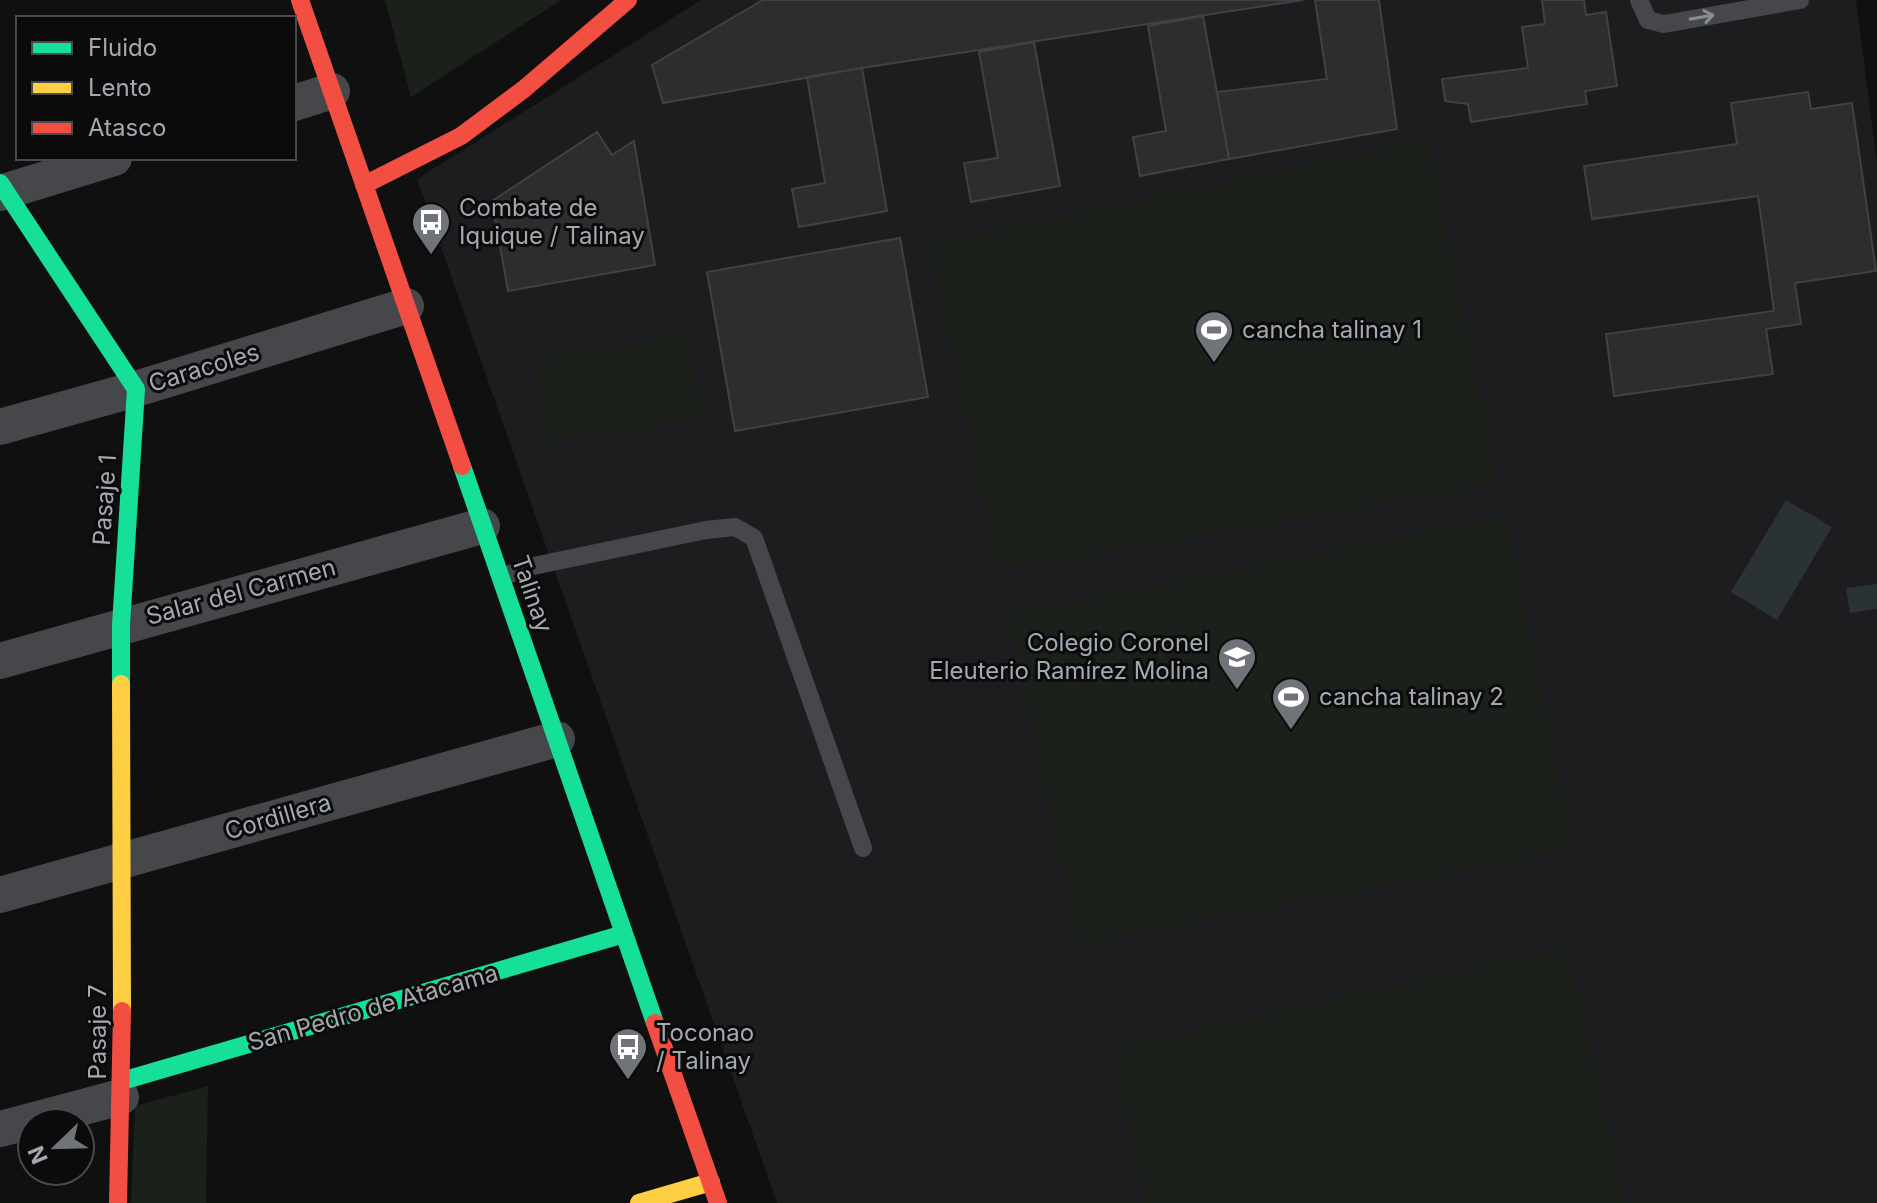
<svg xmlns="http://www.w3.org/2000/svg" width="1877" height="1203" font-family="Inter,sans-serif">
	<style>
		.built { fill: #1d1d1f }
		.green { fill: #1b201b }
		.water { fill: #2a3236 }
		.building { fill: #2d2d2e; stroke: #404144; stroke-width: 2 }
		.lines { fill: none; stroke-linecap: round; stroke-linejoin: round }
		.lane { stroke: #45474a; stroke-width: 18 }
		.street { stroke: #45474a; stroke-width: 36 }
		.fast { stroke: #16e098; stroke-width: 18 }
		.slow { stroke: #ffcf43; stroke-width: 18 }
		.jam { stroke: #f24e42; stroke-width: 18 }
		.oneway { stroke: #878b92 }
		.labels { text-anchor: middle; stroke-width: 6; stroke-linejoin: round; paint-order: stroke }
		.poi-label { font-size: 24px; fill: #a3a8b1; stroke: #0b0b0c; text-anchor: start }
		.street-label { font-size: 24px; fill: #a3a8b1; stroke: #0b0b0c }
	</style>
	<rect width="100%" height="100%" fill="#101011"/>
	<path class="built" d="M701,0H1856L1877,163V1203H777L417,179Z"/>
	<path class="green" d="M385,0H561L411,97Z
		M1429,140L1499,484L997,571L929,243Z
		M689,335L702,419L545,443L533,360Z
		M1506,516L1573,849L1079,945L1007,614Z
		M1568,946L1626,1203H1146L1111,1048Z
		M208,1086L206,1203H131L135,1106Z"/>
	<path class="water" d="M1786,500L1832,527L1777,620L1731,592Z
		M1877,584V609L1850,613L1846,588Z"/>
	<path class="building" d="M763,0H1303L862,68L663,103L652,65Z
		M1315,0H1379L1397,129L1229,159L1217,92L1327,79Z
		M1542,0H1584L1586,15L1606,12L1617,86L1585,91L1587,104L1471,122L1468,104L1445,101L1442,79L1528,68L1522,27L1545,24Z
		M1203,16L1229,159L1140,176L1133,137L1166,131L1148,26Z
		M1034,42L1060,186L971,202L964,163L998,158L979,52Z
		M862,68L887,211L799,227L792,189L825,183L807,77Z
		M1808,92L1811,109L1852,103L1876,271L1795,283L1801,324L1766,329L1773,374L1614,396L1606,334L1774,311L1758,196L1592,219L1584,166L1737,144L1731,103Z
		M597,132L612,155L634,141L655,265L508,291L492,201Z
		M900,238L928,397L735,431L707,272Z"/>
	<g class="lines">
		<path class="lane" d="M1639,0L1648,20L1664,24L1800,0
			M501,578L524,568L706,530L735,527L754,538L863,848"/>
		<path class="street" d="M294,103L332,91
			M0,193L114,158
			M0,427L136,389L406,306
			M0,661L482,526
			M0,895L557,739
			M0,1129L121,1097"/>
		<path class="fast" d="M0,183L136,389L121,625V684
			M462,466L655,1023
			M122,1081L624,934"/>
		<path class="slow" d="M121,684L122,1011
			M639,1203L711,1182"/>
		<path class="jam" d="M300,0L462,466
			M364,185L461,136L524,89L628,0
			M655,1023L718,1203
			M118,1203L122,1011"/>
	</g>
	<defs><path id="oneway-shaft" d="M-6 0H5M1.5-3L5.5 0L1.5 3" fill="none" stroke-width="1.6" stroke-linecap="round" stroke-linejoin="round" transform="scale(2)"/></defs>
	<use class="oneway" href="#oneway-shaft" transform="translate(1702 17) rotate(-10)"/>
	<defs>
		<g id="bus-pin" transform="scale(2)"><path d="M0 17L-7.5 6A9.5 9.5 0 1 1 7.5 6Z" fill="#707379" stroke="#0b0b0c"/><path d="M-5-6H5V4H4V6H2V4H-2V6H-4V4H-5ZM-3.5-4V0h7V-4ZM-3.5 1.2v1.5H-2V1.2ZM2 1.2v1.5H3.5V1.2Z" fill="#fff"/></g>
		<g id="stadium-pin" transform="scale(2)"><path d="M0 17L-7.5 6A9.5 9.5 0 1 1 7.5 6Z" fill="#707379" stroke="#0b0b0c"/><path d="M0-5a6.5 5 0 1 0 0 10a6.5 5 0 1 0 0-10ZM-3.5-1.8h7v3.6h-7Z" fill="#fff"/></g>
		<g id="school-pin" transform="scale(2)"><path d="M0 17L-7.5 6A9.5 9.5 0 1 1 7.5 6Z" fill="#707379" stroke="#0b0b0c"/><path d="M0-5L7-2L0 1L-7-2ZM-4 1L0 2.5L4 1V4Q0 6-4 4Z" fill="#fff"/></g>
	</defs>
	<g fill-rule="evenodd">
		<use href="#bus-pin" x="431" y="222"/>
		<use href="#stadium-pin" x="1214" y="330"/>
		<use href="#school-pin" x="1237" y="657"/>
		<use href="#stadium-pin" x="1291" y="697"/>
		<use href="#bus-pin" x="628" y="1047"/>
	</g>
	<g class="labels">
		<g class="poi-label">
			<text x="459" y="216">Combate de<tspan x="459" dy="28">Iquique / Talinay</tspan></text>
			<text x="1242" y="338">cancha talinay 1</text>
			<text x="1209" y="651" text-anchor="end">Colegio Coronel<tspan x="1209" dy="28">Eleuterio Ramírez Molina</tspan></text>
			<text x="1319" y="705">cancha talinay 2</text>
			<text x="656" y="1041">Toconao<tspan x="656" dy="28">/ Talinay</tspan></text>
		</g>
		<g class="street-label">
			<text transform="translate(204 368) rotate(-17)" y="8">Caracoles</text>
			<text transform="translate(105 500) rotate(-86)" y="8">Pasaje 1</text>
			<text transform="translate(241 592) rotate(-15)" y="8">Salar del Carmen</text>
			<text transform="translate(532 594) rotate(71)" y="8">Talinay</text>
			<text transform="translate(278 817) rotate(-16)" y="8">Cordillera</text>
			<text transform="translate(373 1008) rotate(-16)" y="8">San Pedro de Atacama</text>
			<text transform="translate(98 1032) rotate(-90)" y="8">Pasaje 7</text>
		</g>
	</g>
	<rect x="16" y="16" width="280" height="144" fill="#0b0b0c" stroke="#484a4e" stroke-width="2"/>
	<rect x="32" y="42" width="40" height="12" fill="#16e098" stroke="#484a4e" stroke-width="2"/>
	<text x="88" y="56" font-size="24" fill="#a3a8b1">Fluido</text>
	<rect x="32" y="82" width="40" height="12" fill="#ffcf43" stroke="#484a4e" stroke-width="2"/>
	<text x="88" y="96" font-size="24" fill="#a3a8b1">Lento</text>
	<rect x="32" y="122" width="40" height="12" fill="#f24e42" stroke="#484a4e" stroke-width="2"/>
	<text x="88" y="136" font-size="24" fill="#a3a8b1">Atasco</text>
	<g transform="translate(56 1147) rotate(247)"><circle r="38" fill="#0b0b0c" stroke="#484a4e" stroke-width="2"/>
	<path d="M0-6L14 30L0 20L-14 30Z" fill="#707379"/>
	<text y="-12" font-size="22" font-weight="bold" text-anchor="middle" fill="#a3a8b1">N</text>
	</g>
</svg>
